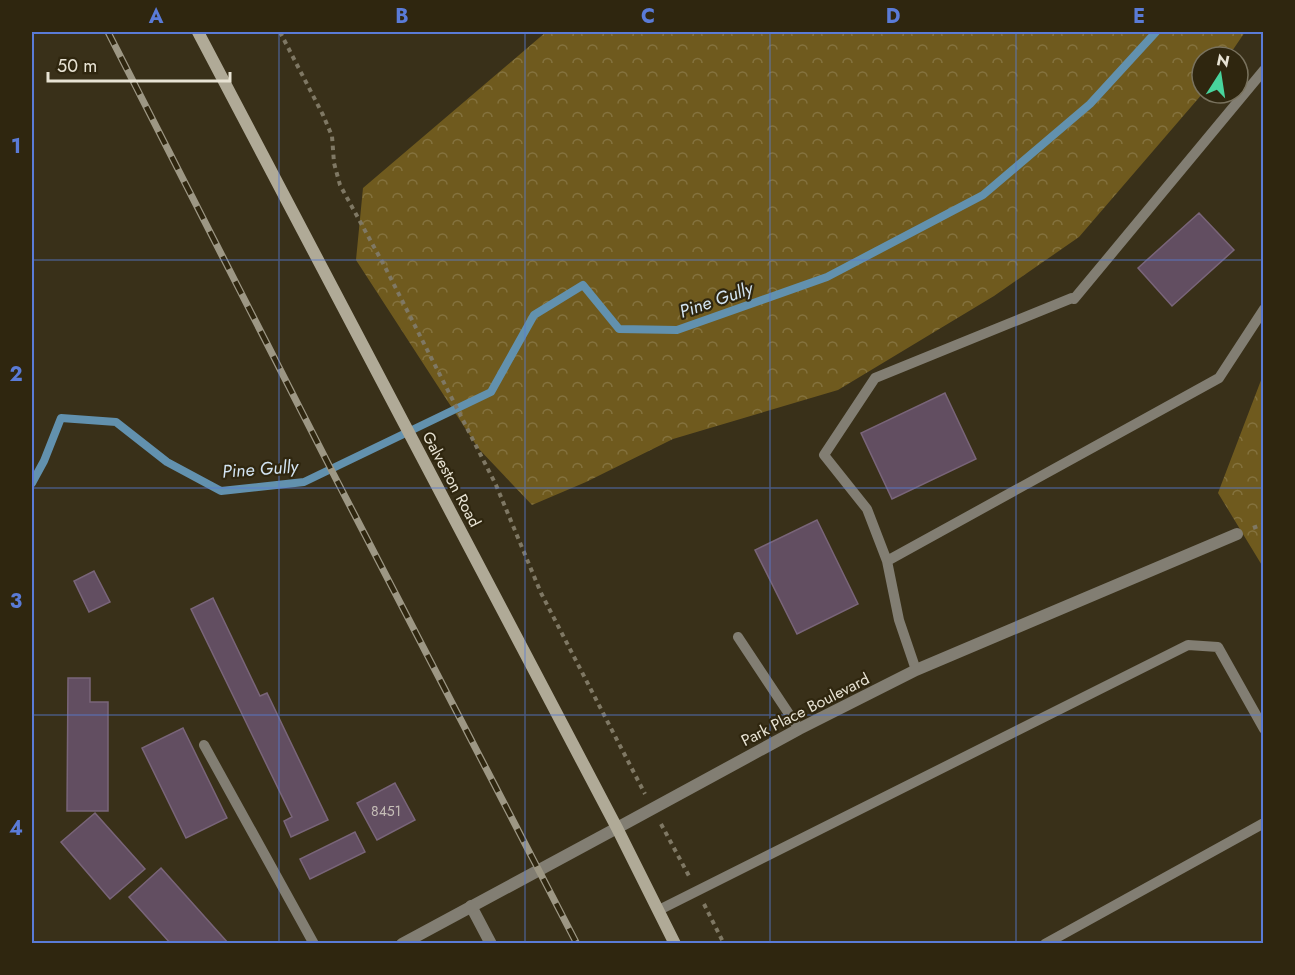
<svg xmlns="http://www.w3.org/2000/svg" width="1295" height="975" font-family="Jost,sans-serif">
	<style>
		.forest { fill: url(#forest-crowns) }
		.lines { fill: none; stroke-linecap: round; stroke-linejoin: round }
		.stream { stroke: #6291ae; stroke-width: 8 }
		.building { fill: #624e61; stroke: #796579; stroke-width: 1.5 }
		.path { stroke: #7f7864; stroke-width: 4; stroke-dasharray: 4.5 4.5; stroke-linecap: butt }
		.service { stroke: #827e73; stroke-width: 10 }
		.minor { stroke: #827e73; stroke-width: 12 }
		.tertiary { stroke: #827e73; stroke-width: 12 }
		.secondary { stroke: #b0aa97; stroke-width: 12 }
		.rail-casing { stroke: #9d9784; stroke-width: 7 }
		.rail { stroke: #2f260f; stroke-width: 4.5; stroke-dasharray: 14; stroke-linecap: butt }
		.grid { fill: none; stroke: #5a7bd7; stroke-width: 1.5; stroke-opacity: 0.55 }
		.labels { text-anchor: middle; stroke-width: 4.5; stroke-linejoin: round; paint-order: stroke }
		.number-label { font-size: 14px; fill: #c6beb7 }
		.street-label { font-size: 16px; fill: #e8e3d4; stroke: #2f260f }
		.water-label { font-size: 18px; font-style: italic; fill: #d3e4f2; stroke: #2f260f }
		.neatline { fill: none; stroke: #5a7bd7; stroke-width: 2 }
		.grid-label { font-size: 20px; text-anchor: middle; font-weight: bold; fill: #5a7bd7 }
	</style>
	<defs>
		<pattern id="forest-crowns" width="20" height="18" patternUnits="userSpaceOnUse" patternTransform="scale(1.5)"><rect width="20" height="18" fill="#6f5a1e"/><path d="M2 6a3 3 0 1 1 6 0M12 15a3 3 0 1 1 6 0" fill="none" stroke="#84723e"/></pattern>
	</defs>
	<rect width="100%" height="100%" fill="#393019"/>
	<path class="forest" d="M546,32H1245L1228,57H1202L1203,93L1079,237L994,296L838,390L673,439L586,482L532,505L478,448L356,260L363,188Z
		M1263,375V567L1218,493Z"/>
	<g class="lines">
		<path class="stream" d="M32,483L44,461L61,418L116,422L167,462L221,491L304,482L491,392L534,315L583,285L619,329L677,330L827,277L983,195L1090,104L1156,32"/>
	</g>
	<path class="building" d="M1199,213L1234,250L1172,306L1138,268Z
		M945,393L976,459L892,499L861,433Z
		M817,520L858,604L797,634L755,550Z
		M94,571L110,602L89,612L74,581Z
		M213,598L260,696L267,693L328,820L291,837L284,821L292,817L191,609Z
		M68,678H90V702H108V811H67Z
		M183,728L227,818L186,838L142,748Z
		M395,783L415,820L377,840L357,803Z
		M95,813L145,869L110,899L61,842Z
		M355,832L365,852L310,879L300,859Z
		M161,868L229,944H171L129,897Z"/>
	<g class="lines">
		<path class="path" d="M280,32L323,115L332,136L334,163L340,185L385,267L496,485L541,593L645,794
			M1253,528L1264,524
			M661,824L689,876
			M704,904L724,944"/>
		<path class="service" d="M1264,70L1074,299L1072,298L875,378L824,455L867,509L887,561L1219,378L1264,309
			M887,561L899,620L916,670
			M738,637L799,729
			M204,745L314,944
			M659,910L1188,645L1218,647L1264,729
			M1045,944L1264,823"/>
		<path class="minor" d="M617,828L799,729L916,670L1237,534
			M471,906L491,944"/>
		<path class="tertiary" d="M402,944L617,828"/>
		<path class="secondary" d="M198,32L617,828L675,944"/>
		<g class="rail-casing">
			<path id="rail" d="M108,32L335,477L577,944"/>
		</g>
		<use href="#rail" class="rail"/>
	</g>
	<path class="grid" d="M279,32V944M525,32V944M770,32V944M1016,32V944M32,260H1264M32,488H1264M32,715H1264"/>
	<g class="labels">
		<g class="number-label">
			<text x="386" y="816">8451</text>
		</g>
		<g class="street-label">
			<text transform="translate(452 479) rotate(62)" y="6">Galveston Road</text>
			<text transform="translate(805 709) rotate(-27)" y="6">Park Place Boulevard</text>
		</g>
		<g class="water-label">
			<text transform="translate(716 300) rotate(-19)" y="6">Pine Gully</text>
			<text transform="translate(260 469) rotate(-4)" y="6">Pine Gully</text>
		</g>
	</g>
	<rect width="1295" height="975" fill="none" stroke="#2f260f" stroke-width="66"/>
	<g transform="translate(1220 75) rotate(12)"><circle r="28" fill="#2f260f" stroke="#79725e" stroke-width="1.5"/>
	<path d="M0-4.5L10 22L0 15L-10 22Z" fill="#48d49d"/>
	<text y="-9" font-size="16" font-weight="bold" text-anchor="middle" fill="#e8e3d4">N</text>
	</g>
	<path d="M48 72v9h182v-9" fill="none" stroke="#e8e3d4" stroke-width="3"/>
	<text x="57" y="72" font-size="18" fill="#e8e3d4" stroke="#2f260f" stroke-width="4.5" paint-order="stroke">50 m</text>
	<rect x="33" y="33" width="1229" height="909" class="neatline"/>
	<g class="grid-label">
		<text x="156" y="23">A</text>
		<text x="402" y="23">B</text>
		<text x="648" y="23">C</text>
		<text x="893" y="23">D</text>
		<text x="1139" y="23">E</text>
		<text x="16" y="153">1</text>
		<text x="16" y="381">2</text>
		<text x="16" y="608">3</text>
		<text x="16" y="835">4</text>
	</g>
</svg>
